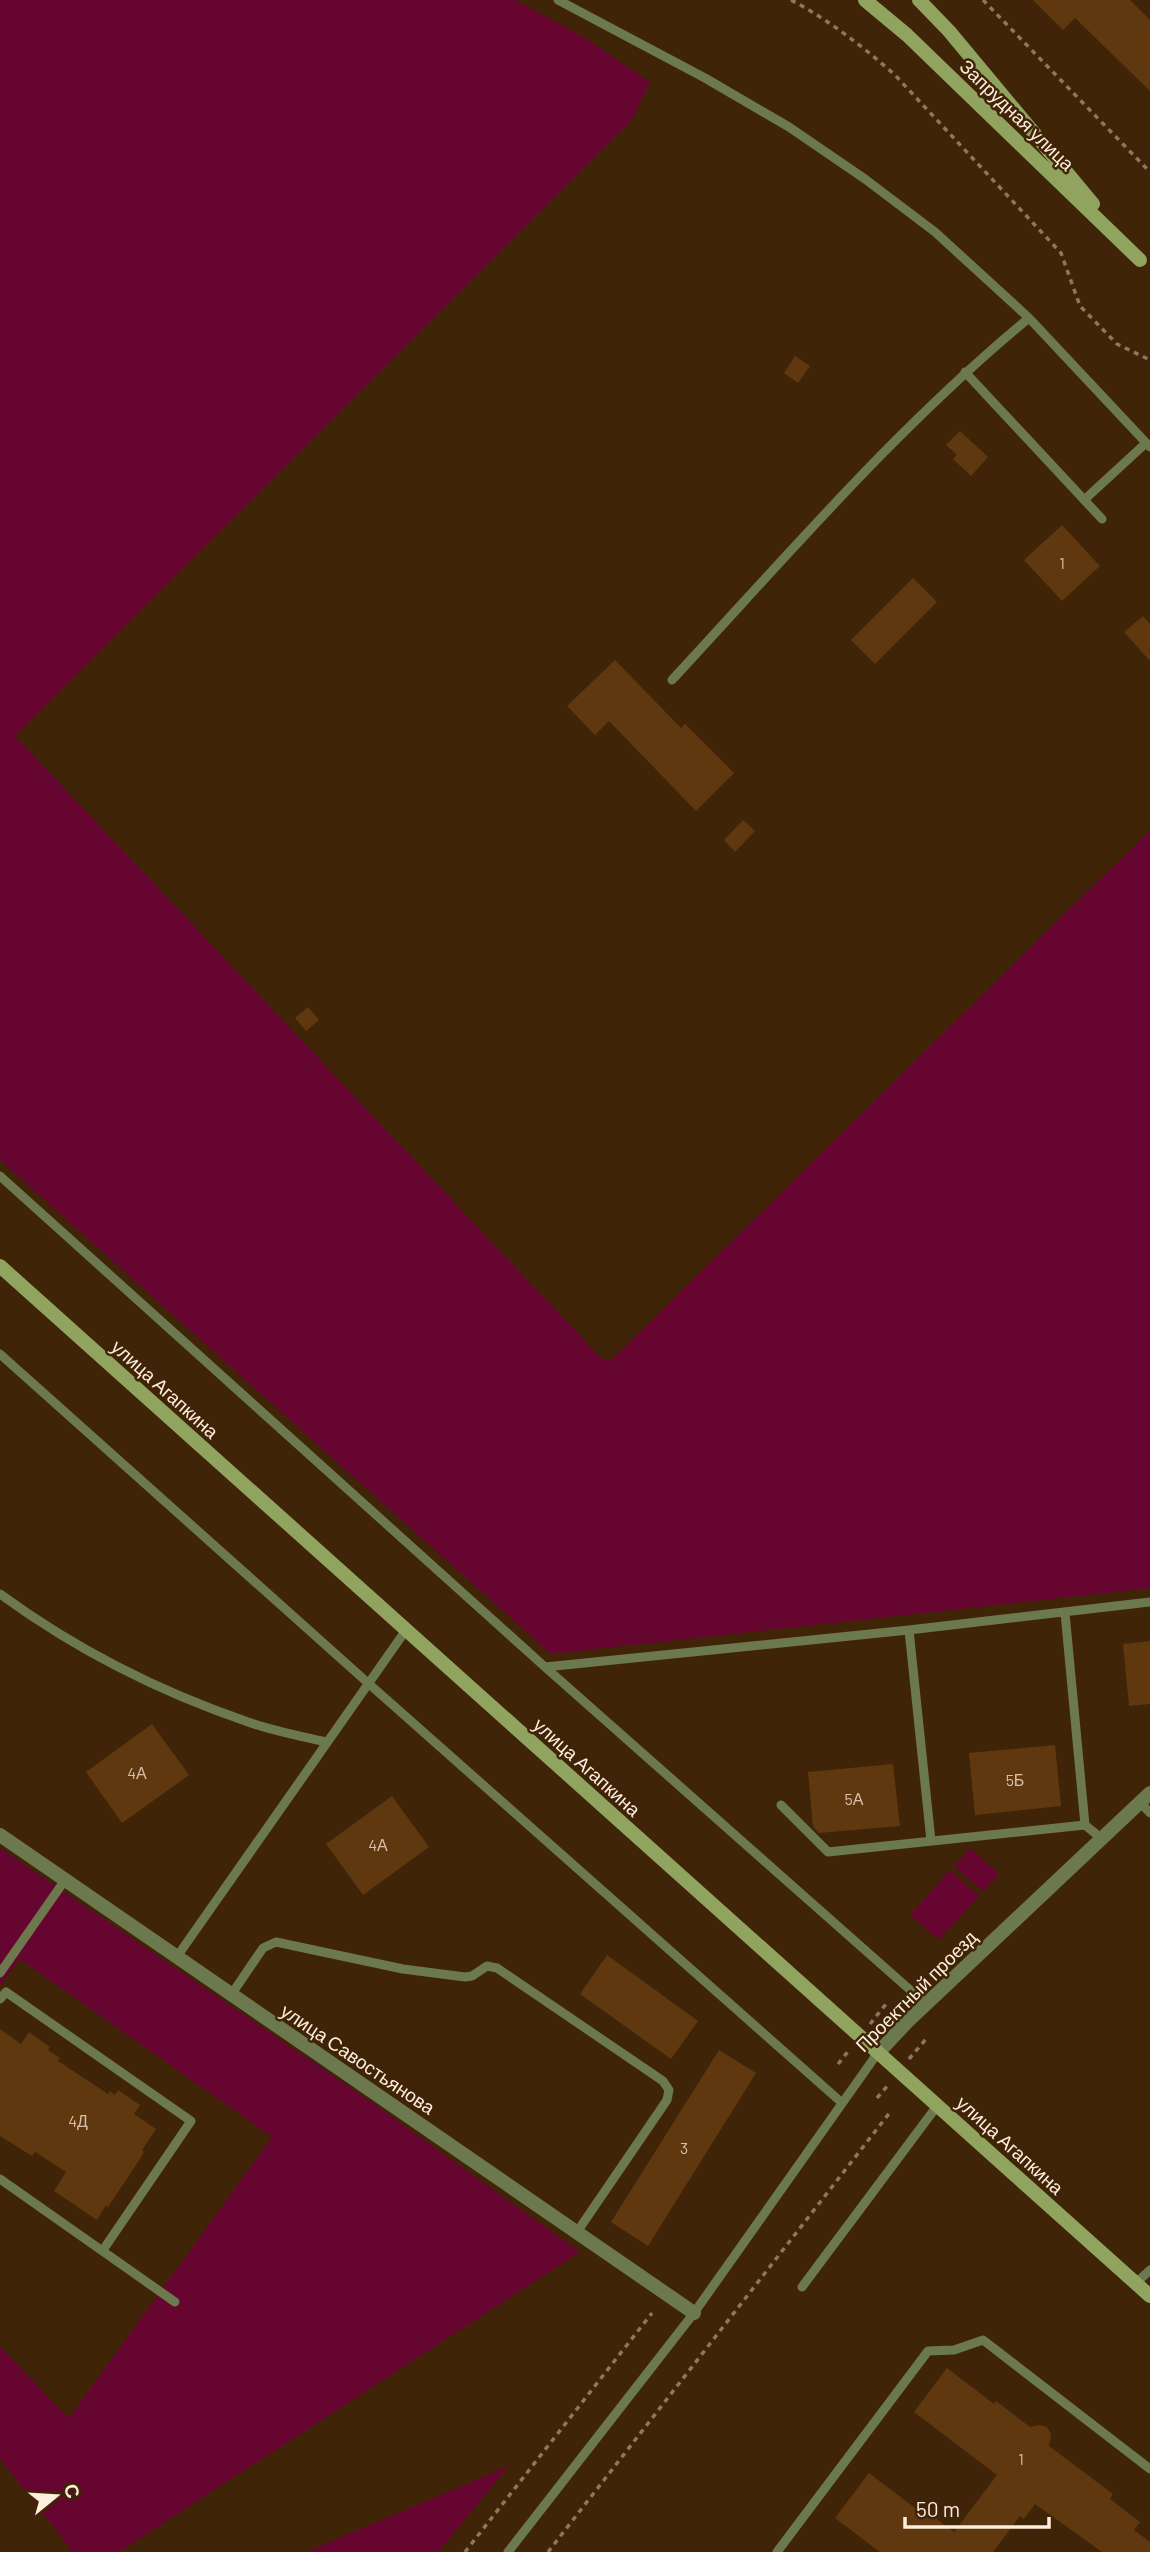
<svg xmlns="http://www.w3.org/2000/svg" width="1150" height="2552" font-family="Barlow,sans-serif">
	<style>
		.green { fill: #670531 }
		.building { fill: #5f380f }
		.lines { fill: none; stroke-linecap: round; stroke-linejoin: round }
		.path { stroke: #8e765f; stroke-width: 3.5; stroke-dasharray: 5 5; stroke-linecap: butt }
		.service { stroke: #6c794e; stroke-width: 9 }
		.minor { stroke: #6c794e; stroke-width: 14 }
		.secondary { stroke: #90a45f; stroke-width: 14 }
		.labels { text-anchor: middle; stroke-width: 5; stroke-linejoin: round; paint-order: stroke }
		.number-label { font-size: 16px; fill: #d7c0aa }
		.street-label { font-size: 19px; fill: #ffeddd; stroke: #3f2408 }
	</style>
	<rect width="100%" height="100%" fill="#3f2408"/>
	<path class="green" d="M0,0H515L584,37L650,82L632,120L15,736L601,1358L610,1361L1150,830V1588L551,1654L0,1160Z
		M0,1848L367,2099L580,2252L119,2552H73L0,2459V2347L69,2418L272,2137L20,1959L0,1986Z
		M970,1848L999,1874L983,1892L954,1866Z
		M950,1870L979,1896L939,1940L910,1915Z
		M509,2466L438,2552H306Z"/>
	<path class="building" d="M1033,0H1130L1150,20V91L1075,18L1063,30Z
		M795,356L810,366L798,383L784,373Z
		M960,431L988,457L971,476L953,459L957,455L946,445Z
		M1062,525L1100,566L1062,601L1024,560Z
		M913,578L937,602L875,664L851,640Z
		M1143,616L1150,624V661L1124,632Z
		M615,660L681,728L685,724L734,773L696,811L609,721L595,735L567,706Z
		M743,820L755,831L735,852L724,840Z
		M308,1007L319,1020L306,1031L295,1018Z
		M1150,1641V1704L1129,1706L1123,1644Z
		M152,1724L189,1775L122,1823L86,1772Z
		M1055,1745L1061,1806L975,1815L969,1753Z
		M893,1764L900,1826L819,1833L813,1827L808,1772Z
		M392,1796L429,1847L363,1895L326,1844Z
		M607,1955L698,2021L671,2059L580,1994Z
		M0,2029L21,2044L29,2032L50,2047L48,2050L60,2058L58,2061L108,2094L110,2091L115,2095L118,2090L140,2105L134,2114L156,2129L142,2150L144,2152L140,2159L108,2207L106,2205L97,2220L54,2191L66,2172L35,2152L32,2156L0,2136Z
		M719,2050L756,2073L648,2246L611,2222Z
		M947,2368L994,2404L996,2401L1030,2427L1039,2425L1047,2427L1051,2434L1049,2446L1113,2494L1110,2499L1140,2522L1134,2530L1150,2542V2552H1102L1035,2504L1024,2519L1020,2516L993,2552H880L835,2518L869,2473L915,2508L918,2505L954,2532L997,2475L914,2412Z"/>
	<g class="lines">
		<path class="path" d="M791,0C829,20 862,46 894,74L1061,253L1080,306L1117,344L1150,360
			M983,0L1150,172
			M870,2024L886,2004
			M909,2059L926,2039
			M838,2064L850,2049
			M877,2098L889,2084
			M465,2552L652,2313
			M548,2552L891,2111"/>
		<path class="service" d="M558,0L705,78L789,127L865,179L935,232L1029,318
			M965,372L1102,519
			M1084,500L1146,443
			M672,680C787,556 898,426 1029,318L1150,447
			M0,1176L545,1667L926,2004
			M0,1354L368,1683L841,2102
			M0,1594C75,1649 160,1692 248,1722C273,1731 300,1736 326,1742
			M1065,1613L1085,1825L1101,1838
			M909,1630L931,1841
			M545,1667L909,1630L1150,1602
			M1140,1802L1150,1813
			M781,1805L828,1852L1085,1825
			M176,1958L406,1630
			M0,1973L65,1880
			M231,1995L263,1948L276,1942L403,1969L465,1977L472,1976L487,1966L497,1968L663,2081L669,2090L667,2100L577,2232
			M0,1999L6,1992L191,2121L103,2250
			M0,2179L175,2302
			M1136,2283L1150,2270
			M802,2287L937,2106
			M508,2552L694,2313L877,2054
			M777,2552L928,2351L954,2350L983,2340L1150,2469"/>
		<path class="minor" d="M0,1835L694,2313
			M877,2054L907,2022L1150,1793"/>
		<path class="secondary" d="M865,0L907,35L1140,260
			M919,0L949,31L1093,204
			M0,1266L1150,2296"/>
	</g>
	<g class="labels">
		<g class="number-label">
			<text x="1062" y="569">1</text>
			<text x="137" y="1779">4А</text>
			<text x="1015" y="1786">5Б</text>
			<text x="854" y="1805">5А</text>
			<text x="378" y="1851">4А</text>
			<text x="78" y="2127">4Д</text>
			<text x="684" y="2154">3</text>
			<text x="1021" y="2465">1</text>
		</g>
		<g class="street-label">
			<text transform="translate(1017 115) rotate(44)" y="7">Запрудная улица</text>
			<text transform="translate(165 1389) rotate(42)" y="7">улица Агапкина</text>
			<text transform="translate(587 1767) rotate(42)" y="7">улица Агапкина</text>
			<text transform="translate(916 1991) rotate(-45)" y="7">Проектный проезд</text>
			<text transform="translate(358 2059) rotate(34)" y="7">улица Савостьянова</text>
			<text transform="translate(1010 2145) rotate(42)" y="7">улица Агапкина</text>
		</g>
	</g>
	<g transform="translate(56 2496) rotate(72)" stroke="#3f2408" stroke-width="5" paint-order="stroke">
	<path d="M0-5L12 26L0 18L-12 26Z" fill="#ffeddd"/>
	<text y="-10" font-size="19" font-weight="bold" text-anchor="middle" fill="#ffeddd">С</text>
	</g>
	<path d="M905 2517v10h144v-10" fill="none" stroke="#ffeddd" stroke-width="3.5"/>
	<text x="916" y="2517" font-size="21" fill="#ffeddd" stroke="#3f2408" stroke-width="5" paint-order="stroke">50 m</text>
</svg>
